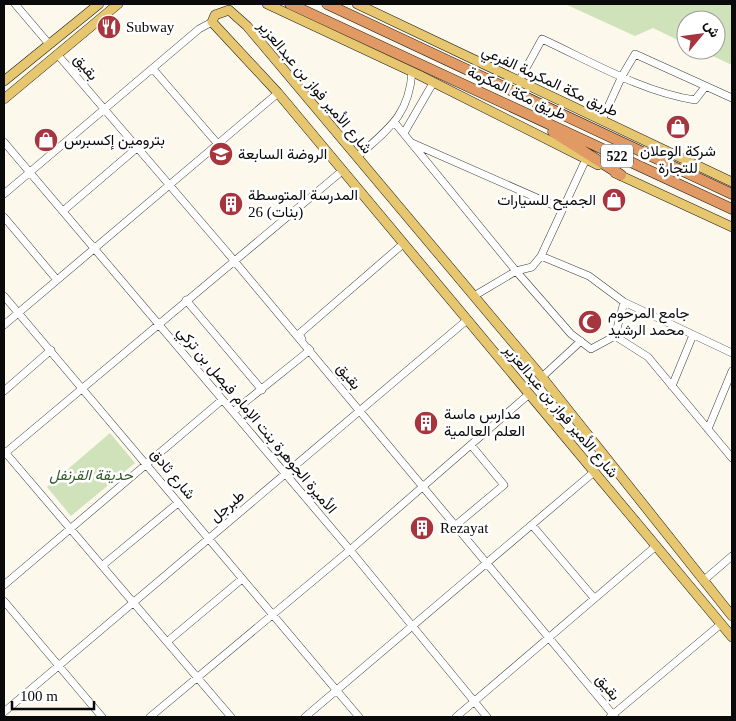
<svg xmlns="http://www.w3.org/2000/svg" width="736" height="721" font-family="'Times New Roman',Vazirmatn,serif">
	<style>
		.green { fill: #cfe2b9 }
		.lines { fill: none; stroke-linecap: round; stroke-linejoin: round }
		.minor-casing { stroke: #3d3d3d; stroke-width: 8 }
		.major-casing { stroke: #1b1b1b; stroke-width: 10 }
		.highway-casing { stroke: #1b1b1b; stroke-width: 11 }
		.minor { stroke: #fff; stroke-width: 7 }
		.major { stroke: #e6c770; stroke-width: 9 }
		.highway { stroke: #e19a64; stroke-width: 10 }
		.labels { text-anchor: middle; stroke-width: 5; stroke-linejoin: round; paint-order: stroke }
		.shield { fill: #fff; stroke: #545454; stroke-width: 1 }
		.shield-label { font-size: 14px; font-weight: bold; fill: #0a0a0a }
		.poi-label { font-size: 15px; fill: #0a0a0a; stroke: #fff; text-anchor: start }
		.street-label { font-size: 15px; fill: #0a0a0a; stroke: #fff }
		.park-label { font-size: 15px; font-style: italic; fill: #305924; stroke: #fff }
	</style>
	<rect width="100%" height="100%" fill="#fcf8eb"/>
	<path class="green" d="M565,4H732V65L700,50H716V20H686V44L653,28L635,36Z
		M110,433L135,463L71,516L47,487Z"/>
	<g class="lines">
		<g class="minor-casing">
			<path id="minor" d="M15,4L49,44
				M57,54L226,251L615,717
				M153,69L217,143
				M519,81L542,39C590,61 642,92 695,100L705,87
				M602,120L622,76L635,54L732,98
				M395,123L516,271L571,334L591,349L615,336L624,302
				M404,133L433,83
				M4,142L350,550L487,717
				M412,143L562,209
				M357,157C388,129 409,116 412,72
				M4,194L199,29L212,22
				M63,211L138,147
				M4,217L57,280
				M541,256L589,276L624,302L732,353
				M4,296L359,717
				M474,296L516,271L532,267L541,256L586,159
				M186,300L262,390
				M4,325L278,93
				M615,336L648,357L732,458
				M302,339L299,334L403,244
				M542,377L581,341
				M672,386L693,335
				M4,391L51,350
				M233,412L310,350L308,348
				M708,429L732,371
				M4,451L231,717
				M4,454L342,171
				M456,525L504,485L471,445
				M532,525L594,598
				M103,565L178,503
				M703,581L732,556
				M4,585L222,400
				M4,601L102,717
				M168,641L242,579
				M4,712L467,320
				M150,717L350,550L528,395
				M305,717L594,472
				M456,717L656,546
				M610,717L721,624"/>
		</g>
		<g class="major-casing">
			<path id="major" d="M267,4L419,75L598,165
				M357,4L732,182
				M4,81L99,4
				M4,99L118,4
				M615,173L732,227
				M732,616L542,377L247,26L229,10L215,15L212,22L278,93L732,637"/>
		</g>
		<g class="highway-casing">
			<path id="highway" d="M290,4L732,209
				M327,4L732,194
				M553,132L621,175"/>
		</g>
		<use href="#minor" class="minor"/>
		<use href="#major" class="major"/>
		<use href="#highway" class="highway"/>
	</g>
	<defs>
		<g id="restaurant-disc" transform="scale(1.25)"><circle r="9.5" fill="#a7353e" stroke="#fff"/><path d="M-5-6h1v4h1v-4h1v4h1v-4h1v5L-1.5 .5V6h-2V.5L-5-1ZM5-6V6H3V1.5H1.5Q1.5-4 5-6Z" fill="#fff"/></g>
		<g id="shop-disc" transform="scale(1.25)"><circle r="9.5" fill="#a7353e" stroke="#fff"/><path d="M-5-2.5h2.3a2.7 3.5 0 0 1 5.4 0H5L5.5 6h-11ZM-1.5-2.5h3a1.5 2.3 0 0 0-3 0Z" fill="#fff"/></g>
		<g id="school-disc" transform="scale(1.25)"><circle r="9.5" fill="#a7353e" stroke="#fff"/><path d="M0-5L7-2L0 1L-7-2ZM-4 1L0 2.5L4 1V4Q0 6-4 4Z" fill="#fff"/></g>
		<g id="building-disc" transform="scale(1.25)"><circle r="9.5" fill="#a7353e" stroke="#fff"/><path d="M-4-6H4V6H1V3H-1V6H-4ZM-2.5-4.3h1.7v1.8h-1.7ZM.8-4.3h1.7v1.8H.8ZM-2.5-1h1.7V.8h-1.7ZM.8-1h1.7V.8H.8Z" fill="#fff"/></g>
		<g id="mosque-disc" transform="scale(1.25)"><circle r="9.5" fill="#a7353e" stroke="#fff"/><path d="M3.5-4.9A6 6 0 1 0 3.5 4.9A5 5 0 1 1 3.5-4.9Z" fill="#fff"/></g>
	</defs>
	<g fill-rule="evenodd">
		<use href="#restaurant-disc" x="109" y="27"/>
		<use href="#shop-disc" x="678" y="127"/>
		<use href="#shop-disc" x="46" y="140"/>
		<use href="#school-disc" x="221" y="154"/>
		<use href="#shop-disc" x="614" y="200"/>
		<use href="#building-disc" x="231" y="204"/>
		<use href="#mosque-disc" x="590" y="322"/>
		<use href="#building-disc" x="426" y="423"/>
		<use href="#building-disc" x="422" y="528"/>
	</g>
	<g class="labels">
		<rect class="shield" x="601" y="144.5" width="32" height="23" rx="4"/>
		<g class="shield-label">
			<text x="617" y="161">522</text>
		</g>
		<g class="poi-label">
			<text x="126" y="32">Subway</text>
			<text x="64" y="145">بترومين إكسبرس</text>
			<text x="678" y="156" text-anchor="middle">شركة الوعلان<tspan x="678" dy="17">للتجارة</tspan></text>
			<text x="238" y="159">الروضة السابعة</text>
			<text x="248" y="200">المدرسة المتوسطة<tspan x="248" dy="17">26 (بنات)</tspan></text>
			<text x="596" y="205" text-anchor="end">الجميح للسيارات</text>
			<text x="608" y="318">جامع المرحوم<tspan x="608" dy="17">محمد الرشيد</tspan></text>
			<text x="444" y="419">مدارس ماسة<tspan x="444" dy="17">العلم العالمية</tspan></text>
			<text x="440" y="533">Rezayat</text>
		</g>
		<g class="street-label">
			<text transform="translate(86 67) rotate(50)" y="5">بقيق</text>
			<text transform="translate(550 81) rotate(25)" y="5">طريق مكة المكرمة الفرعي</text>
			<text transform="translate(315 87) rotate(50)" y="5">شارع الأمير فواز بن عبدالعزير</text>
			<text transform="translate(517 93) rotate(25)" y="5">طريق مكة المكرمة</text>
			<text transform="translate(349 376) rotate(51)" y="5">بقيق</text>
			<text transform="translate(561 411) rotate(50)" y="5">شارع الأمير فواز بن عبدالعزير</text>
			<text transform="translate(257 420) rotate(50)" y="5">الأميرة الجوهرة بنت الإمام فيصل بن تركي</text>
			<text transform="translate(173 474) rotate(50)" y="5">شارع ثادق</text>
			<text transform="translate(227 506) rotate(-40)" y="5">طبرجل</text>
			<text transform="translate(608 687) rotate(50)" y="5">بقيق</text>
		</g>
		<g class="park-label">
			<text x="91" y="480">حديقة القرنفل</text>
		</g>
	</g>
	<rect width="736" height="721" fill="none" stroke="#0a0a0a" stroke-width="10"/>
	<g transform="translate(701 35) rotate(61)"><circle r="24" fill="#ffffff" stroke="#9d9d9d"/>
	<path d="M0-4L9 19L0 12L-9 19Z" fill="#a7353e"/>
	<text y="-8" font-size="14" font-weight="bold" text-anchor="middle" fill="#0a0a0a">ش</text>
	</g>
	<path d="M12 701v8h82v-8" fill="none" stroke="#0a0a0a" stroke-width="2.5"/>
	<text x="20" y="701" font-size="15" fill="#0a0a0a" stroke="#ffffff" stroke-width="4" paint-order="stroke">100 m</text>
</svg>
